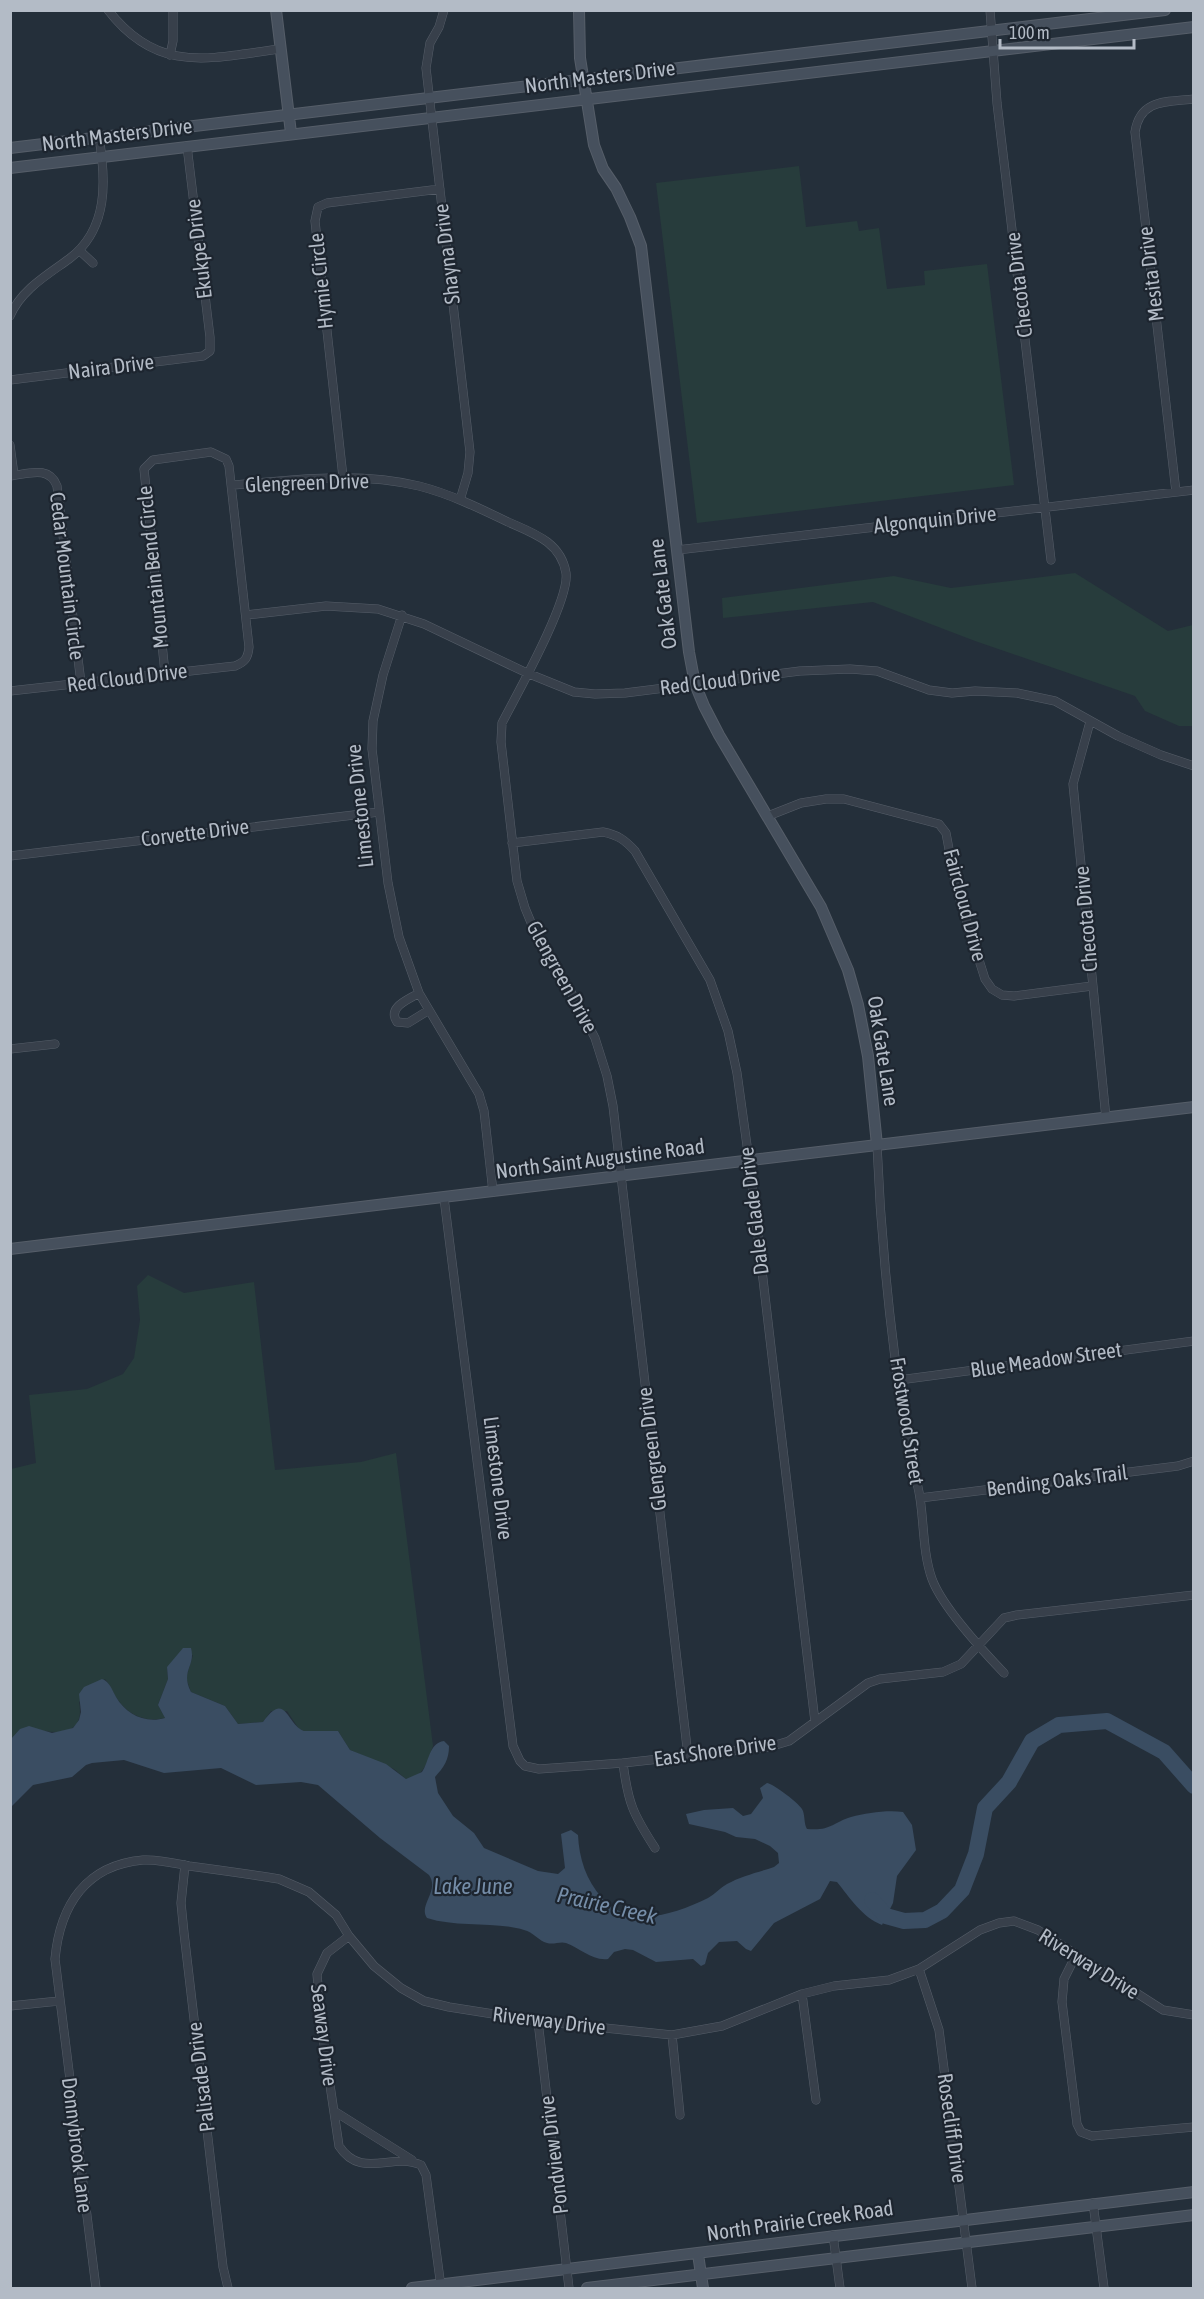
<svg xmlns="http://www.w3.org/2000/svg" width="1204" height="2299" font-family="'Asap Condensed',sans-serif">
	<style>
		.green { fill: #273c3c }
		.water { fill: #3a4d62 }
		.lines { fill: none; stroke-linecap: round; stroke-linejoin: round }
		.river { stroke: #3a4d62; stroke-width: 16 }
		.street-casing { stroke: #565e69; stroke-width: 9 }
		.secondary-casing { stroke: #565e69; stroke-width: 12 }
		.street { stroke: #38404b; stroke-width: 8 }
		.secondary { stroke: #46505d; stroke-width: 10 }
		.labels { text-anchor: middle; stroke-width: 4.5; stroke-linejoin: round; paint-order: stroke }
		.street-label { font-size: 21px; fill: #b3bbc6; stroke: #1d252f }
		.water-label { font-size: 22px; font-style: italic; fill: #758da8; stroke: #1d252f }
	</style>
	<rect width="100%" height="100%" fill="#242f3a"/>
	<path class="green" d="M799,166L806,227L857,221L859,231L879,228L887,289L925,285L924,271L987,264L1014,485L697,523L656,183Z
		M1075,573L1168,631L1193,625V726H1179L1145,711L1135,696L975,641L873,602L723,618L722,598L894,576L951,588Z
		M148,1275L184,1293L254,1282L275,1470L361,1462L396,1453L433,1746C428,1761 424,1777 406,1779L394,1769L350,1750L338,1731H304L299,1729L287,1711H271L263,1722L238,1724L225,1706L191,1692L186,1678L193,1655L167,1667L168,1679L158,1705L165,1718C147,1723 128,1715 118,1700C113,1694 111,1686 105,1679L79,1702C86,1738 53,1735 29,1727L11,1739V1469L36,1463L29,1395L87,1389L123,1374L134,1358L140,1320L137,1286Z"/>
	<path class="water" d="M183,1648H191C196,1666 180,1671 191,1692L225,1706L238,1724L263,1722C286,1690 286,1724 304,1731H338L350,1750L386,1764L406,1779L422,1772C429,1762 429,1743 444,1741L449,1746C449,1760 444,1767 435,1777L438,1793L453,1816L474,1833L484,1848L538,1871L558,1874L565,1868L561,1834L571,1830L578,1835C579,1858 586,1880 602,1898C630,1930 675,1914 708,1898C715,1894 720,1888 727,1884C741,1876 759,1872 774,1867L779,1863L778,1853L770,1846L755,1839L736,1837L725,1832L689,1824L686,1814L704,1810L733,1808L743,1816L751,1814L763,1798L760,1788L767,1783C772,1783 802,1805 803,1811C805,1817 804,1824 807,1829C831,1831 832,1823 851,1817C867,1813 886,1810 903,1812L912,1825L916,1850L897,1876L893,1903L882,1925C862,1917 850,1898 837,1882L830,1881L820,1899L774,1923L751,1951L746,1949L737,1941L719,1942L708,1953L705,1964L701,1966L693,1959L656,1962L633,1950L625,1949L614,1952L608,1959C592,1961 580,1948 566,1943C560,1941 554,1945 547,1943C539,1941 533,1932 524,1930C495,1921 458,1928 427,1918C418,1905 440,1891 429,1875L380,1838L318,1785L301,1782L256,1785L221,1768L164,1773L124,1760L92,1763L86,1765L72,1777L33,1785L11,1807V1739L20,1729L29,1726L52,1733L73,1728L79,1720L81,1712L79,1694L84,1687L102,1679C110,1682 112,1690 116,1697C126,1714 145,1724 165,1718L158,1705L168,1679L167,1667Z"/>
	<g class="lines">
		<path class="river" d="M872,1900L886,1916L904,1921L925,1920L942,1911L962,1890L976,1854L985,1808L1009,1782L1032,1741L1059,1725L1107,1721L1164,1752L1194,1786"/>
		<g class="street-casing">
			<path id="street" d="M108,10C158,75 210,58 280,49
				M444,10L439,27L430,43L426,68L470,452L468,473L460,500
				M990,10L997,103L1051,560
				M170,55L173,41V10
				M79,250L93,263
				M10,316C21,290 47,275 69,259C109,229 106,180 99,137
				M10,380L203,356L210,351V337L187,146
				M10,445L14,475
				M10,476C28,474 49,465 57,486L81,683
				M343,477L315,221L318,207L327,203L440,189
				M232,485C294,480 357,471 419,486C450,494 479,508 508,522C533,533 561,542 566,573C570,600 517,694 502,723L501,742L517,881L525,908L537,937L571,992L595,1038L607,1076L613,1106L688,1756
				M1176,492L1135,132C1140,99 1166,102 1194,99
				M677,550L1194,490
				M246,615L326,606L378,609L424,624L527,673L574,692L595,694L625,693L800,671L850,669L877,671L929,690L952,693L975,691L1017,693L1055,701L1118,736L1161,755L1194,766
				M402,615L383,675L373,721L372,749L388,883L399,937L419,993L479,1094L484,1111L493,1192
				M10,691L235,666C245,662 248,658 249,647L229,466L226,459L211,452L153,460L144,469L165,673
				M1090,722L1073,784L1106,1118
				M768,816L801,803L826,799H844L939,824L946,833L956,887L985,979L992,989L1002,995L1014,996L1092,986
				M512,843L603,832C618,835 625,840 635,851L710,980L728,1031L737,1073L749,1160L815,1722
				M10,856L379,812
				M419,993C408,1000 387,1007 397,1022L408,1023L429,1010
				M10,1049L55,1044
				M877,1145C881,1243 891,1342 907,1440C910,1459 917,1478 920,1498C924,1524 923,1554 932,1579C942,1606 983,1651 1004,1673
				M444,1198L513,1746L520,1761L525,1766L539,1769L623,1763L769,1747L789,1741L868,1683L880,1679L943,1672L961,1664L1004,1618L1017,1615L1194,1595
				M899,1380L1194,1341
				M920,1498L1178,1466L1194,1461
				M623,1763C628,1803 633,1814 655,1848
				M185,1865L181,1903L184,1933L223,2267L228,2288
				M349,1936L327,1953L317,1974L322,2031L339,2146C361,2180 392,2152 421,2165L426,2175L441,2287
				M1076,1955L1064,1979L1062,2002L1077,2124L1081,2132L1092,2136L1194,2127
				M919,1969L939,2030L972,2288
				M802,1994L816,2100
				M10,2006L59,2001
				M538,2021L569,2288
				M672,2035L680,2115
				M334,2111L412,2160
				M1093,2203L1104,2288
				M833,2235L840,2288
				M96,2288L55,1959C60,1905 86,1865 143,1860C158,1859 174,1863 189,1866C219,1870 249,1874 279,1879L309,1892L336,1915L349,1936L374,1966L401,1988L424,2001L449,2007L538,2021L672,2035L722,2026L802,1994L834,1986L889,1980L919,1969L980,1930L999,1923L1014,1921L1038,1930L1163,2010L1194,2015"/>
		</g>
		<g class="secondary-casing">
			<path id="secondary" d="M276,10L291,133
				M579,10L580,58L594,145L603,169L616,188L630,217L641,246L689,652L695,684L704,706L719,735L821,907L848,970L858,1005L868,1056L877,1145
				M10,148L1165,10
				M10,168L1194,27
				M10,1249L1194,1107
				M698,2254L703,2288
				M412,2288L1194,2192
				M587,2288L1194,2215"/>
		</g>
		<use href="#street" class="street"/>
		<use href="#secondary" class="secondary"/>
	</g>
	<g class="labels">
		<g class="street-label">
			<text transform="translate(600 77) rotate(-7)" y="7">North Masters Drive</text>
			<text transform="translate(117 135) rotate(-7)" y="7">North Masters Drive</text>
			<text transform="translate(199 249) rotate(-97)" y="7">Ekukpe Drive</text>
			<text transform="translate(447 254) rotate(-97)" y="7">Shayna Drive</text>
			<text transform="translate(1151 274) rotate(-97)" y="7">Mesita Drive</text>
			<text transform="translate(321 281) rotate(-96)" y="7">Hymie Circle</text>
			<text transform="translate(1019 285) rotate(-97)" y="7">Checota Drive</text>
			<text transform="translate(111 367) rotate(-7)" y="7">Naira Drive</text>
			<text transform="translate(307 483) rotate(-2)" y="7">Glengreen Drive</text>
			<text transform="translate(935 520) rotate(-6)" y="7">Algonquin Drive</text>
			<text transform="translate(153 567) rotate(-96)" y="7">Mountain Bend Circle</text>
			<text transform="translate(67 576) rotate(83)" y="7">Cedar Mountain Circle</text>
			<text transform="translate(663 594) rotate(-97)" y="7">Oak Gate Lane</text>
			<text transform="translate(127 678) rotate(-7)" y="7">Red Cloud Drive</text>
			<text transform="translate(720 681) rotate(-7)" y="7">Red Cloud Drive</text>
			<text transform="translate(360 806) rotate(-96)" y="7">Limestone Drive</text>
			<text transform="translate(195 833) rotate(-7)" y="7">Corvette Drive</text>
			<text transform="translate(965 905) rotate(75)" y="7">Faircloud Drive</text>
			<text transform="translate(1086 919) rotate(-95)" y="7">Checota Drive</text>
			<text transform="translate(562 977) rotate(61)" y="7">Glengreen Drive</text>
			<text transform="translate(883 1051) rotate(81)" y="7">Oak Gate Lane</text>
			<text transform="translate(600 1159) rotate(-7)" y="7">North Saint Augustine Road</text>
			<text transform="translate(754 1211) rotate(-97)" y="7">Dale Glade Drive</text>
			<text transform="translate(1046 1360) rotate(-8)" y="7">Blue Meadow Street</text>
			<text transform="translate(907 1421) rotate(81)" y="7">Frostwood Street</text>
			<text transform="translate(652 1449) rotate(-97)" y="7">Glengreen Drive</text>
			<text transform="translate(498 1478) rotate(83)" y="7">Limestone Drive</text>
			<text transform="translate(1057 1481) rotate(-7)" y="7">Bending Oaks Trail</text>
			<text transform="translate(715 1751) rotate(-8)" y="7">East Shore Drive</text>
			<text transform="translate(1089 1964) rotate(32)" y="7">Riverway Drive</text>
			<text transform="translate(549 2021) rotate(7)" y="7">Riverway Drive</text>
			<text transform="translate(324 2035) rotate(83)" y="7">Seaway Drive</text>
			<text transform="translate(201 2077) rotate(-97)" y="7">Palisade Drive</text>
			<text transform="translate(952 2128) rotate(82)" y="7">Rosecliff Drive</text>
			<text transform="translate(77 2145) rotate(83)" y="7">Donnybrook Lane</text>
			<text transform="translate(554 2155) rotate(-97)" y="7">Pondview Drive</text>
			<text transform="translate(800 2221) rotate(-8)" y="7">North Prairie Creek Road</text>
		</g>
		<g class="water-label">
			<text x="473" y="1894">Lake June</text>
			<text transform="translate(607 1905) rotate(13)" y="8">Prairie Creek</text>
		</g>
	</g>
	<rect width="1204" height="2299" fill="none" stroke="#b3bbc6" stroke-width="24"/>
	<path d="M1000 39v9h134v-9" fill="none" stroke="#b3bbc6" stroke-width="3"/>
	<text x="1009" y="39" font-size="18" fill="#b3bbc6" stroke="#1d252f" stroke-width="4.5" paint-order="stroke">100 m</text>
</svg>
